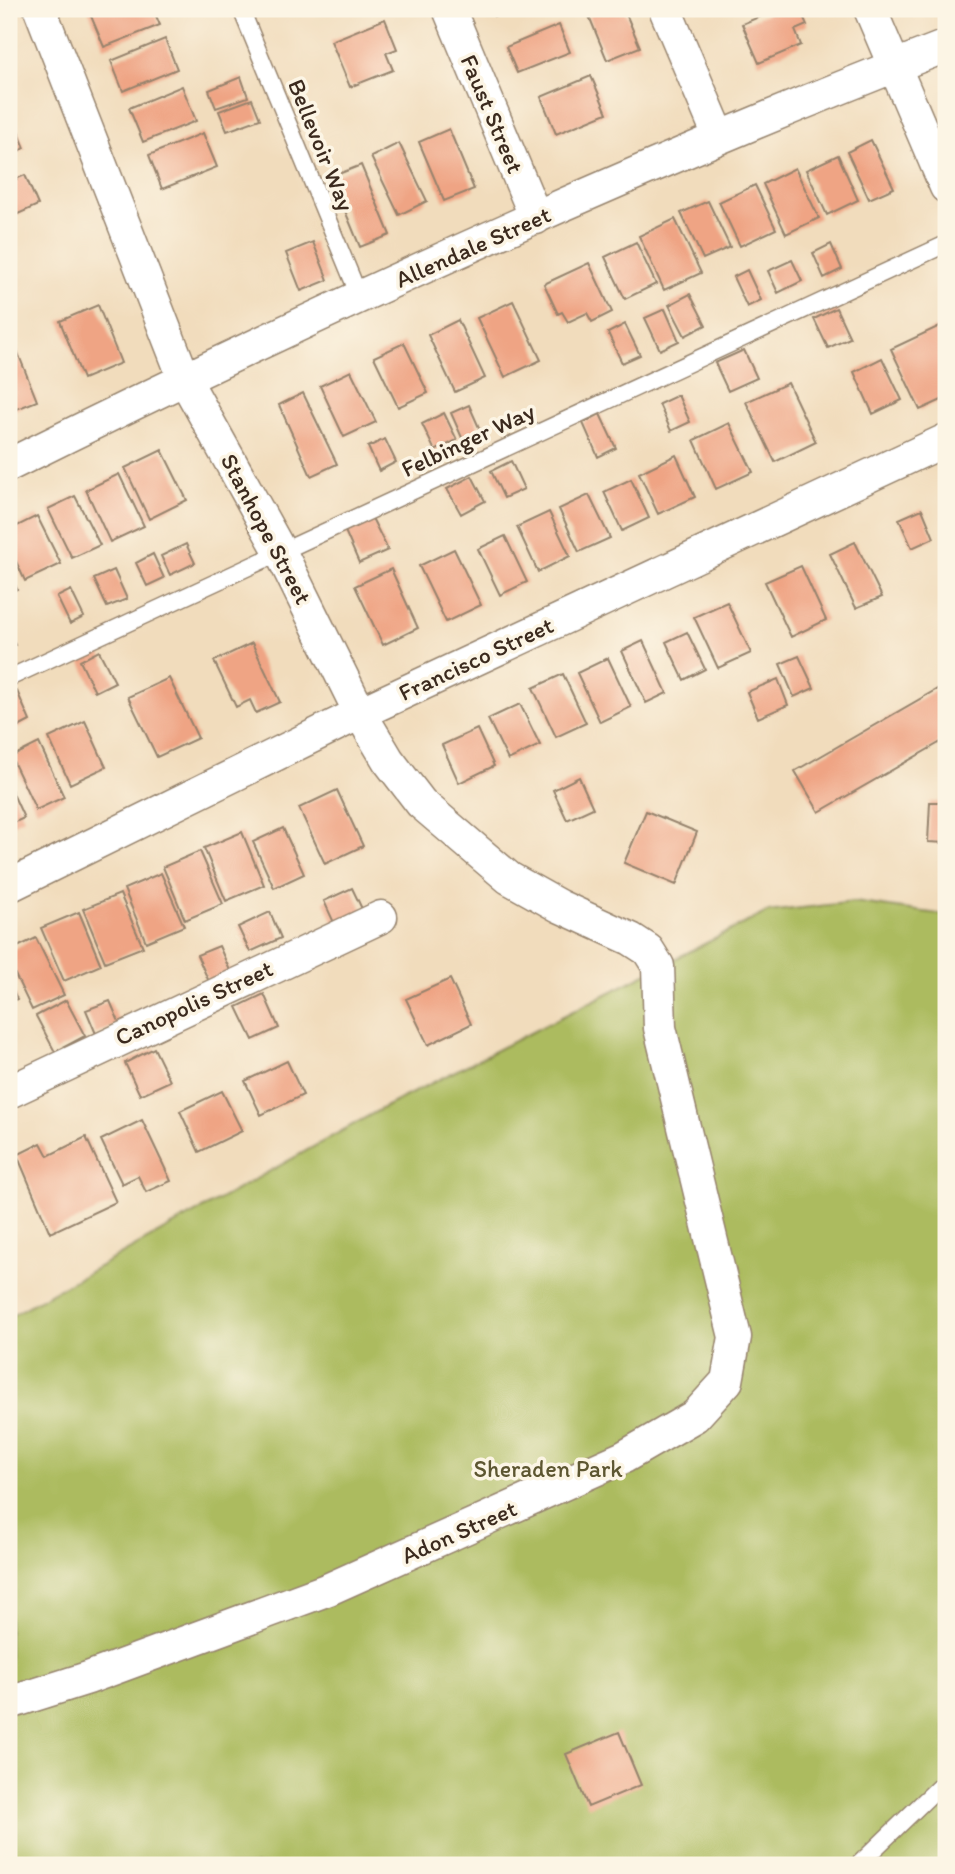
<svg xmlns="http://www.w3.org/2000/svg" width="955" height="1874" font-family="Itim,sans-serif">
	<style>
		.green { fill: #acbb5e; stroke: #74723e; stroke-width: 2 }
		.building { fill: #efa484 }
		.lines { fill: none; stroke-linecap: round; stroke-linejoin: round }
		.lane-casing { stroke: #96836d; stroke-width: 19 }
		.street-casing { stroke: #96836d; stroke-width: 35 }
		.lane { stroke: #fff; stroke-width: 16 }
		.street { stroke: #fff; stroke-width: 32 }
		.labels { text-anchor: middle; stroke-width: 7; stroke-linejoin: round; paint-order: stroke }
		.street-label { font-size: 24px; fill: #3b2a1e; stroke: #fcf5e5 }
		.park-label { font-size: 24px; fill: #5d5631; stroke: #fcf5e5 }
	</style>
	<rect width="100%" height="100%" fill="#fcf5e5"/>
	<filter id="ink" filterUnits="userSpaceOnUse"><feTurbulence type="fractalNoise" baseFrequency=".0143" numOctaves="2"/><feDisplacementMap in="SourceGraphic" scale="14" xChannelSelector="R" yChannelSelector="G"/><feConvolveMatrix kernelMatrix="1 2 1 2 8 2 1 2 1" color-interpolation-filters="sRGB"/></filter>
	<filter id="wash" filterUnits="userSpaceOnUse"><feTurbulence type="fractalNoise" baseFrequency=".00686" numOctaves="4" result="noise"/><feDisplacementMap in="SourceGraphic" scale="28" xChannelSelector="R" yChannelSelector="G"/><feGaussianBlur stdDeviation="1.57" result="paint"/><feColorMatrix in="noise" values="0 0 0 0 0 0 0 0 0 0 0 0 0 0 0 0 0 1.4 0 .05"/><feComposite in="paint" operator="in"/></filter>
	<g filter="url(#wash)">
		<rect width="100%" height="100%" fill="#f1dcbc"/>
		<path class="green" d="M854,902L946,915V1865H9V1317L383,1108L767,912Z"/>
		<g id="blocks">
			<path class="building" d="M88,9H153L160,25L104,47Z
				M491,9H511L494,16Z
				M606,9H624L640,47L607,60L589,16Z
				M778,9H800L807,25L795,30L801,45L759,63L742,24Z
				M385,19L397,49L386,53L393,70L350,87L331,41Z
				M559,25L570,52L517,73L506,47Z
				M165,39L177,69L123,91L111,61Z
				M591,76L607,113L556,134L541,97Z
				M241,77L248,97L216,108L209,90Z
				M182,86L196,121L143,142L129,108Z
				M252,99L260,119L227,131L219,111Z
				M9,109L25,148L9,155Z
				M449,129L474,189L444,201L419,142Z
				M203,133L217,167L162,189L149,155Z
				M871,140L894,188L869,199L847,152Z
				M399,143L427,201L399,215L371,157Z
				M838,155L858,200L827,215L806,170Z
				M361,165L390,235L360,247L331,177Z
				M795,168L819,218L786,234L763,184Z
				M25,175L38,205L9,218V182Z
				M755,185L776,229L740,246L719,202Z
				M708,201L730,247L703,259L681,213Z
				M675,219L701,273L664,290L639,236Z
				M313,242L328,280L301,291L286,253Z
				M636,242L656,284L625,299L605,257Z
				M831,244L842,269L824,278L813,253Z
				M792,260L802,281L778,293L768,271Z
				M589,263L612,312L592,322L587,313L568,322L562,312L558,314L544,284Z
				M747,270L761,300L747,307L733,277Z
				M690,294L706,325L685,336L669,305Z
				M513,301L541,360L505,377L477,318Z
				M98,305L121,363L83,379L60,321Z
				M836,308L850,338L828,348L814,319Z
				M665,309L679,341L660,350L645,318Z
				M458,320L485,378L455,392L428,335Z
				M946,323V398L920,410L891,349Z
				M625,324L640,355L622,363L608,333Z
				M14,343L37,401L9,412V345Z
				M404,343L428,393L398,407L374,357Z
				M744,350L757,378L728,391L715,363Z
				M882,358L902,400L873,414L854,372Z
				M351,371L376,422L344,437L320,386Z
				M788,383L816,442L775,462L746,402Z
				M303,393L337,464L311,476L279,405Z
				M678,395L690,422L671,431L659,404Z
				M469,405L481,432L463,440L451,413Z
				M444,413L457,440L435,451L422,424Z
				M600,414L616,448L598,457L583,423Z
				M729,423L753,472L716,489L694,440Z
				M385,439L396,462L379,471L368,447Z
				M162,450L187,500L149,519L125,468Z
				M676,455L695,497L658,514L639,473Z
				M511,461L524,489L504,498L491,471Z
				M119,474L144,526L110,542L86,490Z
				M472,476L485,501L461,514L447,489Z
				M631,479L649,518L622,531L604,492Z
				M589,495L610,538L579,552L559,509Z
				M75,496L100,545L72,558L48,509Z
				M922,509L934,538L912,548L899,519Z
				M549,512L570,556L538,572L517,527Z
				M37,516L61,564L25,581L9,546V530Z
				M372,518L388,550L359,563L345,531Z
				M505,536L527,582L500,595L478,549Z
				M855,542L882,597L856,608L830,554Z
				M186,544L195,563L170,575L161,556Z
				M454,549L481,605L446,622L419,566Z
				M153,554L164,578L147,586L136,563Z
				M801,566L826,620L791,637L765,582Z
				M391,569L418,628L383,645L355,586Z
				M114,570L127,599L107,607L94,579Z
				M9,572L17,589L9,593Z
				M71,590L84,617L70,624L57,597Z
				M727,602L751,653L718,668L694,617Z
				M9,632L15,645L9,648Z
				M687,632L705,669L684,680L666,642Z
				M643,641L667,693L646,703L622,651Z
				M252,643L280,702L256,713L250,700L236,707L214,661Z
				M99,651L115,682L95,692L80,661Z
				M799,656L814,688L794,697L780,664Z
				M608,658L631,707L600,722L577,673Z
				M563,674L586,723L556,737L533,688Z
				M169,678L198,738L157,757L128,697Z
				M778,679L788,705L758,718L747,692Z
				M946,684V739L819,812L795,771Z
				M17,691L30,721L9,732V695Z
				M520,704L540,745L508,760L488,719Z
				M85,721L106,767L70,784L49,738Z
				M477,729L494,766L459,783L442,745Z
				M39,743L64,797L36,810L11,757Z
				M579,777L593,808L567,820L553,790Z
				M9,785L24,818L9,825Z
				M337,790L363,846L325,864L299,808Z
				M930,802H946V843L928,842Z
				M646,811L697,832L676,885L624,863Z
				M283,828L304,874L274,888L253,842Z
				M242,832L264,885L226,901L204,848Z
				M200,851L223,904L185,920L163,867Z
				M161,873L184,926L146,942L124,889Z
				M352,888L363,911L335,925L324,901Z
				M120,894L143,947L105,962L83,909Z
				M79,912L101,965L64,981L41,928Z
				M270,912L281,938L250,952L238,927Z
				M36,938L64,995L32,1010L9,962V951Z
				M219,946L232,975L210,984L197,955Z
				M450,979L471,1024L428,1045L406,999Z
				M9,982L17,999L9,1003Z
				M264,994L279,1028L253,1040L237,1007Z
				M66,1000L85,1036L55,1052L36,1016Z
				M110,1001L120,1024L96,1034L86,1010Z
				M154,1048L170,1081L140,1095L125,1063Z
				M287,1061L303,1095L261,1115L245,1081Z
				M222,1091L242,1131L199,1152L180,1111Z
				M142,1120L171,1181L146,1192L138,1176L122,1184L101,1140Z
				M86,1137L116,1202L50,1233L17,1155L41,1143L48,1156Z
				M619,1732L641,1785L588,1807L566,1754Z"/>
		</g>
	</g>
	<g filter="url(#ink)">
		<use href="#blocks" fill-opacity="0" stroke="#96836d" stroke-width="2"/>
		<g class="lines">
			<g class="lane-casing">
				<path id="lane" d="M241,9L360,298
					M9,678L946,244
					M858,1865L946,1780"/>
			</g>
			<g class="street-casing">
				<path id="street" d="M449,9L536,218
					M665,9L719,136
					M870,9L946,187
					M9,465C315,313 627,170 946,46
					M9,886L360,713L946,440
					M9,1092L381,917
					M9,1703L88,1678L329,1589L624,1457L695,1416L727,1381L735,1337L660,1028L658,966L648,950L631,939L559,906L509,878L421,803L388,760L360,713L280,551L184,378L40,9"/>
			</g>
			<use href="#lane" class="lane"/>
			<use href="#street" class="street"/>
		</g>
	</g>
	<g class="labels">
		<g class="street-label">
			<text transform="translate(492 114) rotate(67)" y="8">Faust Street</text>
			<text transform="translate(321 145) rotate(68)" y="8">Bellevoir Way</text>
			<text transform="translate(473 247) rotate(-24)" y="8">Allendale Street</text>
			<text transform="translate(468 440) rotate(-25)" y="8">Felbinger Way</text>
			<text transform="translate(266 529) rotate(62)" y="8">Stanhope Street</text>
			<text transform="translate(476 659) rotate(-25)" y="8">Francisco Street</text>
			<text transform="translate(194 1003) rotate(-25)" y="8">Canopolis Street</text>
			<text transform="translate(459 1532) rotate(-24)" y="8">Adon Street</text>
		</g>
		<g class="park-label">
			<text x="548" y="1477">Sheraden Park</text>
		</g>
	</g>
	<rect width="955" height="1874" fill="none" stroke="#fcf5e5" stroke-width="35"/>
</svg>
